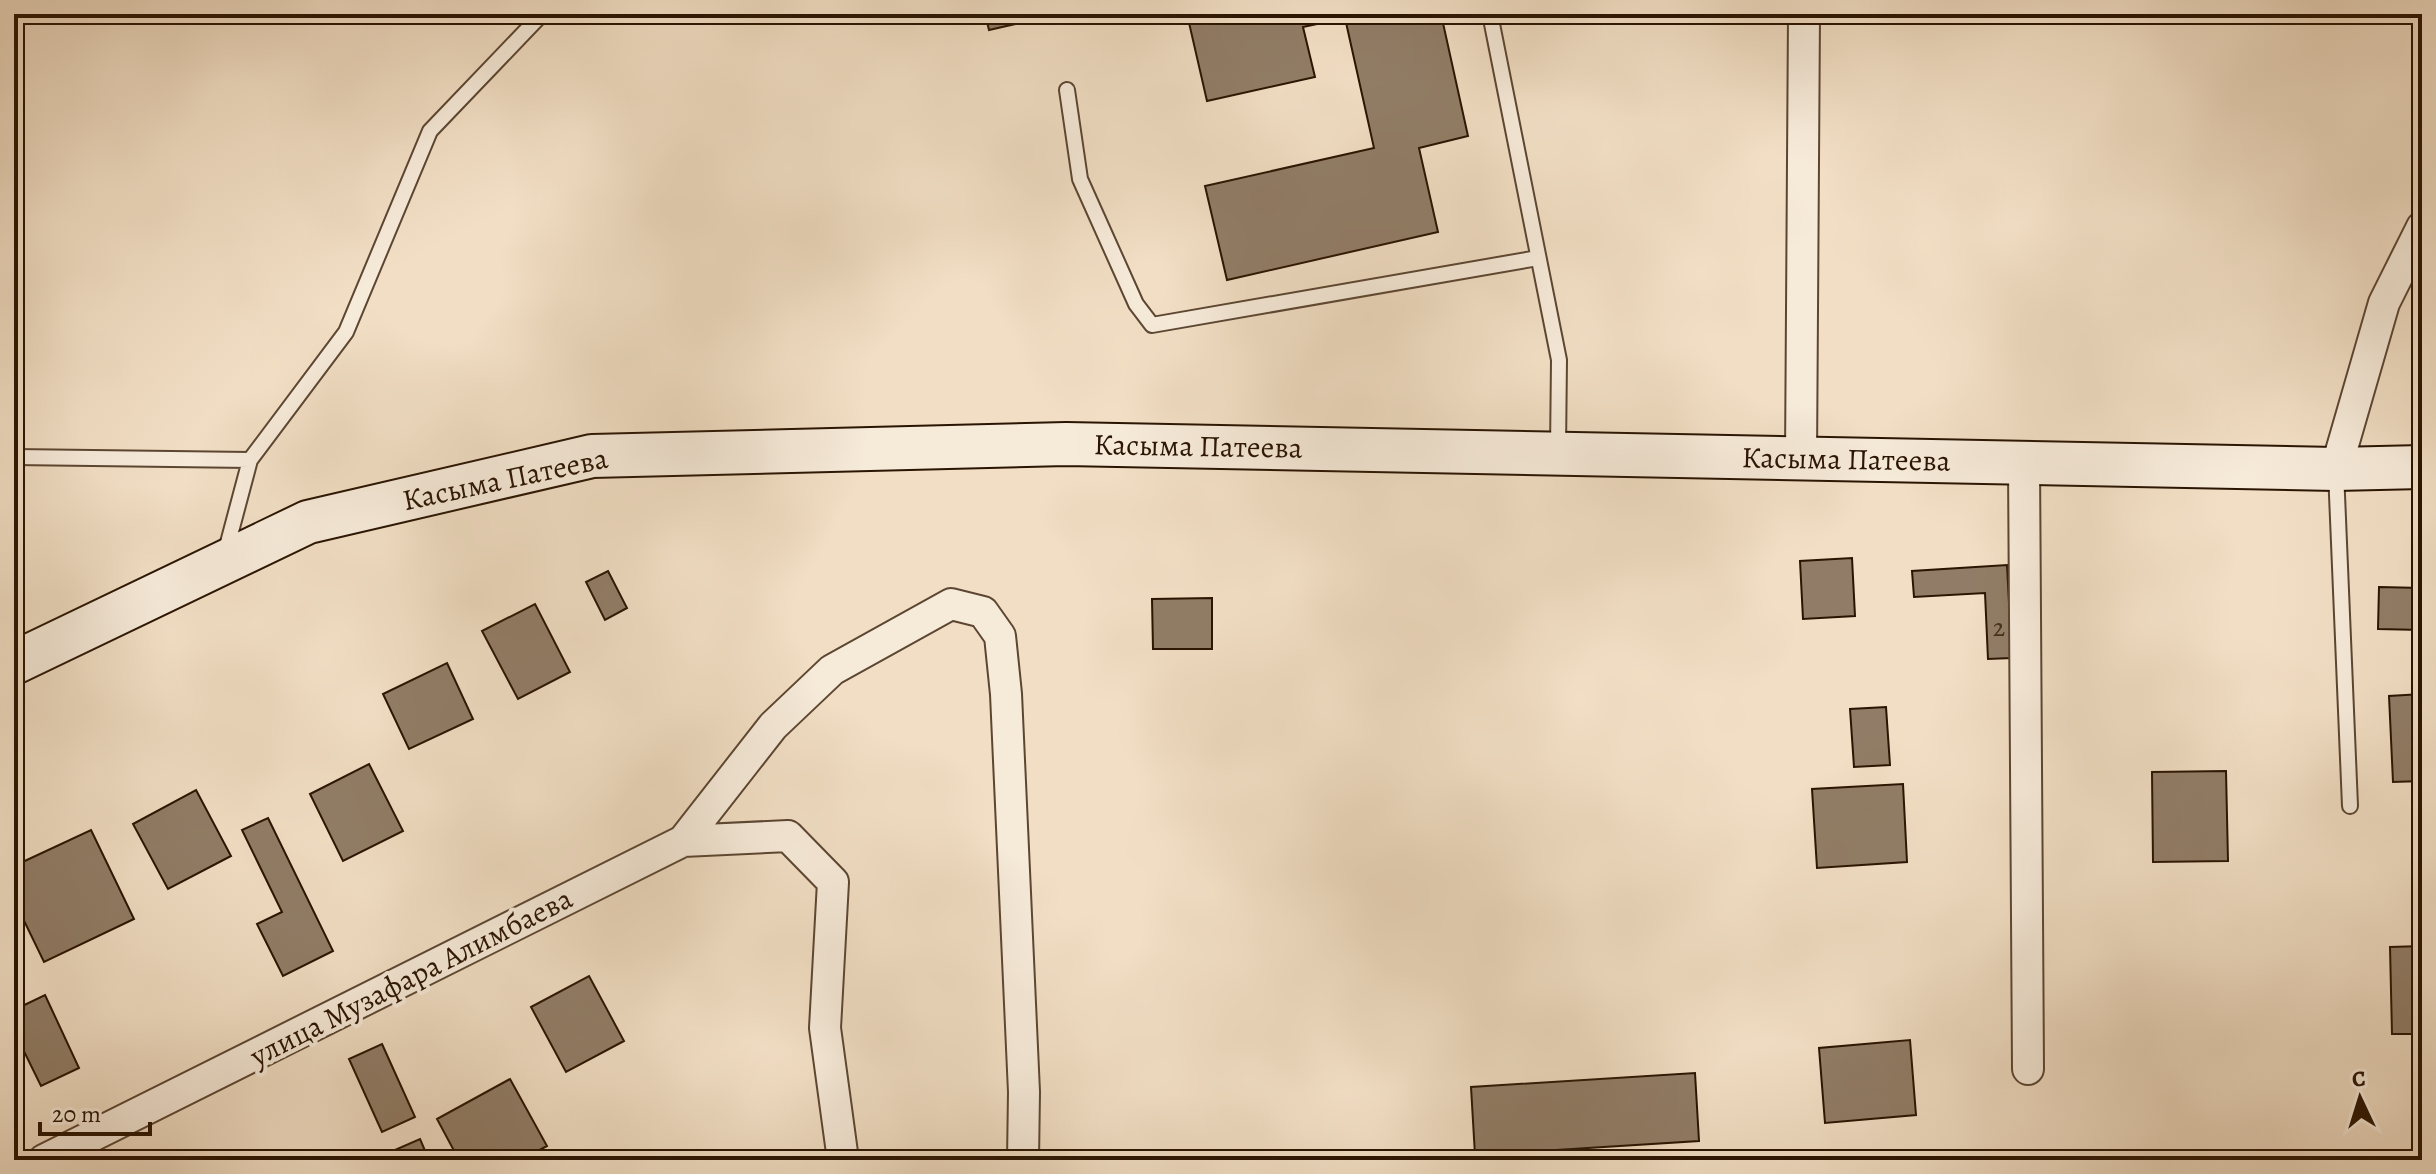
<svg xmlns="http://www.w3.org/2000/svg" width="2436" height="1174" font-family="Alegreya,serif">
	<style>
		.building { fill: #917d67; stroke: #2a1402; stroke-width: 2 }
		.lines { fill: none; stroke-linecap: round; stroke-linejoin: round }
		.lane-casing { stroke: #5c4632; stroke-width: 18 }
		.street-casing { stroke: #5c4632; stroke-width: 34 }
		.secondary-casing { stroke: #2a1402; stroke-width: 46 }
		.lane { stroke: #f6ead9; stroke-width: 14 }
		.street { stroke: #f6ead9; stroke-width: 30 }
		.secondary { stroke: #f6ead9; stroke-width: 42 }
		.labels { text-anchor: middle; stroke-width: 8; stroke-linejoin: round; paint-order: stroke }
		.number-label { font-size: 26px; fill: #442e1b }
		.street-label { font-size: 30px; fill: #2a1402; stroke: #f6ead9 }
	</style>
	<rect width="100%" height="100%" fill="#f1dec4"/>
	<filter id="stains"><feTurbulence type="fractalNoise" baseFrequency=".0025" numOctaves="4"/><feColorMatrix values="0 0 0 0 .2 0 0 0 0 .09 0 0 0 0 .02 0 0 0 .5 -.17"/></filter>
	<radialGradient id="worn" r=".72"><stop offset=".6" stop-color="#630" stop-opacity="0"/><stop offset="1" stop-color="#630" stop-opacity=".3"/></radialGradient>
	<path class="building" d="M985,14H1059L989,30Z
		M1187,14H1441L1468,136L1419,148L1438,232L1227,280L1205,186L1374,148L1345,18L1303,27L1315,77L1207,101Z
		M1852,558L1855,616L1803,619L1800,561Z
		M2007,565L2012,658L1988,659L1985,593L1914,597L1912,571Z
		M608,571L627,608L605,620L586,582Z
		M2379,587L2422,588V630L2378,629Z
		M1212,598V649H1153L1152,599Z
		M535,604L570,672L518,699L482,631Z
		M447,663L473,719L409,749L383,694Z
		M2422,694V781L2393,782L2389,696Z
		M1886,707L1890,765L1854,767L1850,709Z
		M369,764L403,831L343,861L310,794Z
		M2226,771L2228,861L2153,862L2152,772Z
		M1903,784L1907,862L1817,868L1812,789Z
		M196,790L231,856L168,889L133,824Z
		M268,818L333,951L283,976L257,924L282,912L242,830Z
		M91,830L134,919L44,962L14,900V866Z
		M2422,946V1034H2392L2390,947Z
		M589,976L624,1041L566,1072L531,1007Z
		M45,995L79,1068L41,1086L14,1031V1010Z
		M1910,1040L1916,1115L1825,1123L1819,1048Z
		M382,1044L415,1117L382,1132L349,1059Z
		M1695,1073L1699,1141L1475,1155L1471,1087Z
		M510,1079L547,1146L521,1160H459L437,1119Z
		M420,1139L429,1160H372Z"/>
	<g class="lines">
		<g class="lane-casing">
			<path id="lane" d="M1490,14L1559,360L1558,449
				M1067,90L1080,179L1136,304L1152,325L1538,258
				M14,457L250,460L225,554
				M250,460L346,332L430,131L542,14
				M2336,471L2350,806"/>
		</g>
		<g class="street-casing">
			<path id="street" d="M1801,459L1804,14
				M2024,463L2028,1069
				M2336,469L2384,303L2422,227
				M683,841L773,726L832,670L951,604L983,612L1000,636L1006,694L1024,1092L1023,1160
				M44,1160L683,841L788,836L833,882L825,1028L843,1160"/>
		</g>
		<g class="secondary-casing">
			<path id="secondary" d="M14,663L308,522L592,456L1066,444L2336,469L2422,467"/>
		</g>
		<use href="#lane" class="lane"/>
		<use href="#street" class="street"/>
		<use href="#secondary" class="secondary"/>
	</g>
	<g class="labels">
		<g class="number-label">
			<text x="1999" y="636">2</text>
		</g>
		<g class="street-label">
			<text transform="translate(1198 446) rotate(1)" y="10">Касыма Патеева</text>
			<text transform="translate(1846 459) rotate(1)" y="10">Касыма Патеева</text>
			<text transform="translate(505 479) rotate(-12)" y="10">Касыма Патеева</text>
			<text transform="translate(411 977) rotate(-27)" y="10">улица Музафара Алимбаева</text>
		</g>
	</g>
	<rect width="2436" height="1174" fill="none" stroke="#f1dec4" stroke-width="48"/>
	<rect x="16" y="16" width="2404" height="1142" fill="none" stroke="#2a1402" stroke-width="4"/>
	<rect x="24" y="24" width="2388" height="1126" fill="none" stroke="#2a1402" stroke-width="2"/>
	<g transform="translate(2360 1098) rotate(356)" stroke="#f6ead9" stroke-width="6" paint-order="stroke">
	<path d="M0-6L14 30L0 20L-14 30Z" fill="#2a1402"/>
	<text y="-12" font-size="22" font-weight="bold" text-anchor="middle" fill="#2a1402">С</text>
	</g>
	<path d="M40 1122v12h110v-12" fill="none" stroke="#2a1402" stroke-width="4"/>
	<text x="52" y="1122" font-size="24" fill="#2a1402" stroke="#f6ead9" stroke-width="6" paint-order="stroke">20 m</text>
	<rect width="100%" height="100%" filter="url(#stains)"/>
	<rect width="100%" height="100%" fill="url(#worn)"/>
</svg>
